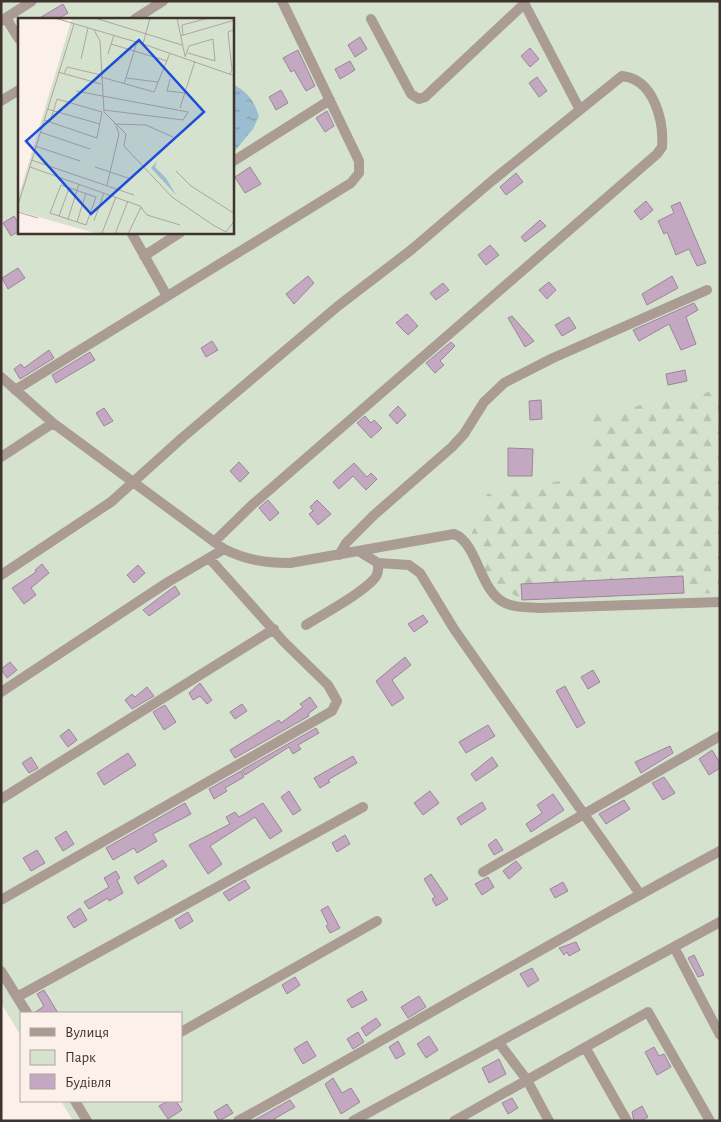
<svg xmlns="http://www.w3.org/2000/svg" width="721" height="1122" font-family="'Alegreya Sans',sans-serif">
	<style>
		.green { fill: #d5e3ce; fill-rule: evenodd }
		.forest { fill: url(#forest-firs) }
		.water { fill: url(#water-ripples) }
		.building { fill: #c4a8c2; stroke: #9a8699 }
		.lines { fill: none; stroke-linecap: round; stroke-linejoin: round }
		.minor { stroke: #aa9c93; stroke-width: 10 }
		.inset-road { fill: none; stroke: #b0a49f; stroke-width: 1 }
		.view { fill: #1d4ed8; fill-opacity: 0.15; stroke: #1d4ed8; stroke-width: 2.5 }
		.inset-edge { fill: none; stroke: #3f332e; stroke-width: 2.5 }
	</style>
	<defs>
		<pattern id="forest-firs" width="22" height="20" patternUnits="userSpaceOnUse" patternTransform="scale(1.25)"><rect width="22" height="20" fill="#d5e3ce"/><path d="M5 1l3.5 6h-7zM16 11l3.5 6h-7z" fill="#b8c3b1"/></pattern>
		<pattern id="water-ripples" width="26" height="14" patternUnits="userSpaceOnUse" patternTransform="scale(1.25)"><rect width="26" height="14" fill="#9bbdd2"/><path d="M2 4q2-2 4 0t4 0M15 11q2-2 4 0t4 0" fill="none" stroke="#809aab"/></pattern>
	</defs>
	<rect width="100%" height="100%" fill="#fcf0ea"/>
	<path class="green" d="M1,1H720V1121H73L61,1101H181V1013H21V1036L1,1003ZM19,19H232V232H19Z"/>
	<path class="forest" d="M720,390V593L518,597L491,582L467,546L487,494L593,475L589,415Z"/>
	<path class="water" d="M233,84C248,93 253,99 259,116L253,129L233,153Z"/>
	<path class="building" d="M63,4L68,13L58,19H38Z
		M360,37L367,49L355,57L348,45Z
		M530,48L539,59L530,67L521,56Z
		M298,50L315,86L306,91L294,70L291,72L283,58Z
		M350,61L355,70L340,79L335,69Z
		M537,77L547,91L539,97L529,83Z
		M281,90L288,103L276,110L269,97Z
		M327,111L334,126L325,132L316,118Z
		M250,167L261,184L245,193L235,177Z
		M516,173L523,182L506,195L500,187Z
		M646,201L653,210L641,220L634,211Z
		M680,202L706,263L697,266L689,249L676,255L667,232L664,234L658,221L674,213L671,206Z
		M14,216L19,224V231L11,236L3,223Z
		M540,220L546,226L525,242L521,237Z
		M490,245L499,255L486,265L478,255Z
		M18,268L25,278L8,289L2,278Z
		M308,276L314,283L294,304L286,294Z
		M672,276L678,288L647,305L642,294Z
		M549,282L556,290L547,299L539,290Z
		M443,283L449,290L436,300L430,293Z
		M694,303L698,310L686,317L696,344L681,350L669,324L639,341L633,330Z
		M407,314L418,326L408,335L396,323Z
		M512,316L534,341L525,347L508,318Z
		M569,317L576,328L562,336L555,325Z
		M212,341L218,350L206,357L201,348Z
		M451,342L455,346L440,361L444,365L435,373L426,363Z
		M49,350L54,358L20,379L14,369L21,364L24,368Z
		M90,352L95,360L56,383L52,375Z
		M685,370L687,381L668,385L666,374Z
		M541,400L542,419L530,420L529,401Z
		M398,406L406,415L397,424L389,415Z
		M104,408L113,421L104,426L96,413Z
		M365,416L371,423L374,420L382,428L371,438L357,423Z
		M508,448L533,449L532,476H508Z
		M239,462L249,473L240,482L230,471Z
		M354,463L367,477L371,473L377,479L366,490L353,476L339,489L333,482Z
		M268,500L279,513L270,521L259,508Z
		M317,500L331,514L318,525L309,514L313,511L310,507Z
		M42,564L49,573L31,588L36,595L24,604L12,588L36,572L35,570Z
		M138,565L145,573L134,583L127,575Z
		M683,576L684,593L522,600L521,584Z
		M175,586L180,594L149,616L143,610Z
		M423,615L428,622L414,632L408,624Z
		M405,657L411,665L392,680L404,698L392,706L376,681Z
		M10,662L17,670L7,678L1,669Z
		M593,670L600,682L588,689L581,677Z
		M200,683L212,700L207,704L200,696L193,700L189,693Z
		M565,686L585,723L577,728L556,691Z
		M147,687L154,696L132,709L125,700L132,694L135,697Z
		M310,697L317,707L308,714L309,716L235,758L230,750L279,720L281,723L303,707L300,704Z
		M242,704L247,711L235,719L230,712Z
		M165,705L176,722L164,730L153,712Z
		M488,725L495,736L466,753L459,742Z
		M316,728L319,733L298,745L301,749L293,754L289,747L245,775L242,770Z
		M69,729L77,740L68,747L60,736Z
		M670,746L673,753L641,773L635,762Z
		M712,750L720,763V768L709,775L699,759Z
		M128,753L136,765L104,785L97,773Z
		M353,756L357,763L328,780L330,782L320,788L314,778Z
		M31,757L38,768L29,773L22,763Z
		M492,757L498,766L476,781L471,774Z
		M241,771L244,777L225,788L227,791L214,799L209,789Z
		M664,777L675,793L663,800L652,783Z
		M289,791L301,810L293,815L281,797Z
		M430,791L439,803L423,815L414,803Z
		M553,794L564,810L531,832L526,824L542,813L537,805Z
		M624,800L630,809L606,824L599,814Z
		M482,802L486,809L461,825L457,818Z
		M185,803L191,814L153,834L157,841L137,853L134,848L113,860L106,848Z
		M263,803L282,831L270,839L255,817L210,846L222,864L208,874L189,845L230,824L226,817L235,812L239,817Z
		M66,831L74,844L63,851L55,838Z
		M345,835L350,844L337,852L332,843Z
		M496,839L503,850L494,855L488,845Z
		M37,850L45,863L31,871L23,858Z
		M163,860L167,866L138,884L134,877Z
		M516,861L522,868L509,879L503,871Z
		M116,871L120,878L117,880L123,893L109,901L108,898L89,909L84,902L109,887L104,878Z
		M431,874L448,899L436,906L432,899L435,897L424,879Z
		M488,877L494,887L482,895L475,884Z
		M245,880L250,888L229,901L223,893Z
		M563,882L568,891L555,898L550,889Z
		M328,906L340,928L330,933L326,926L328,924L321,910Z
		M80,908L87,920L74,928L67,917Z
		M188,912L193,921L180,929L175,920Z
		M576,942L580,950L569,956L567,952L564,955L559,948Z
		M694,955L704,975L698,977L688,958Z
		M532,968L539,980L528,987L520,974Z
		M295,977L300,985L287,994L282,985Z
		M44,990L58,1013H34L44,1006L37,994Z
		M362,991L367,1000L352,1008L347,1000Z
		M419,996L426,1007L408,1018L401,1007Z
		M376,1018L381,1025L366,1036L361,1028Z
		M358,1032L364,1042L353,1049L347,1039Z
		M429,1036L438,1050L426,1058L417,1044Z
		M307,1041L316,1056L303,1064L294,1049Z
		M398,1041L405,1054L396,1059L389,1047Z
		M654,1047L659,1056L664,1054L671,1067L657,1075L645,1052Z
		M499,1059L506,1074L489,1083L482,1068Z
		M333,1078L342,1093L351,1088L360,1102L341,1114L325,1084Z
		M512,1098L518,1108L508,1114L502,1103Z
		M290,1100L295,1107L274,1119L276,1121H253Z
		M168,1101H176L182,1110L168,1119L159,1106Z
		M227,1104L233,1113L219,1121L214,1112Z
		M642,1106L648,1117L641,1121H634L632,1112Z"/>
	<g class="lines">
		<path class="minor" d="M523,1L580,110
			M6,18L19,39
			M135,19L163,1
			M371,19L411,94L419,99L425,97L524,4
			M1,21L32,1
			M1,101L19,90
			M232,162L330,100
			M131,232L167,296
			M144,256L181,232
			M1,377L53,423L224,549C246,560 265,563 290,563L454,534C478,543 479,591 505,603C515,608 528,607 540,608L720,602
			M15,390L351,183L359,173V161L282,1
			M1,457L53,423
			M360,552L378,563L409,565L420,573L454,629L640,894
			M339,555L346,543L374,515L452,447L464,434L484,402L504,383L553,358L707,290
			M1,575L111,502L182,438L338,306L411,250L493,180L622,76C654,79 664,121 662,147L657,154L252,505L214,542
			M306,625C325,613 361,594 375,578C379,573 378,569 378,563
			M1,692L168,582L224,549
			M1,799L274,629
			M483,872L720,736
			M1,900L332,711L337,701L328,685L284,642L210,559
			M674,947L720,1035
			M1,971L27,1013
			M17,997L363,807
			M181,1032L377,921
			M499,1043L527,1080L549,1121
			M585,1047L627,1121
			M75,1101L87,1121
			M238,1121C399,1032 558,938 720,851
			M353,1121L720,922
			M454,1121L648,1012L710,1121"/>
	</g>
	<g transform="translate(18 18)">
		<rect width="216" height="216" fill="#fcf0ea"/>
		<path d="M54,0H216V216H80L0,193V180Z" fill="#d5e3ce"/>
		<path d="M115,116L126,124L132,119L148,131L150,141L177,159L164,184L108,128V118Z" fill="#d5e3ce"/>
		<path d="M139,143L137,149L148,160L158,177L133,150Z" fill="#9bbdd2"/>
		<path class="inset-road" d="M37,0L125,26L217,58M77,0L164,27M159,0L167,38M76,12L82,23L86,94L108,116L106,128L154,179L195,207L208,214L217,202M165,17L164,7L191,0M162,18L217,2M93,26L149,43M125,26L132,0M90,36L96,17M167,39L171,28L195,21L197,43L170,35M63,41L70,10M40,54L83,66M46,56L49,49L83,57M212,56L214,52L210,14L217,11M83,59L136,74L152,35M108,60L140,64M152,61L149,73L168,75M106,66L119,24M58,73L170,94L165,102L86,92M162,90L177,43M29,91L82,106M26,102L79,120L84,94M32,104L39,81L84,94M96,106L128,107L155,119M22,114L72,131M17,128L62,143M13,142L116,177M12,149L122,188L129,197L162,207M77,149L113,161M158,153L173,168L217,196M43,167L78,179L68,207L32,195ZM89,167L101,116L98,108M0,187L56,6M0,194L20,200M41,198L51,170M50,201L61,166M76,203L86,175M59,204L68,175M84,215L98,179M97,216L110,183M110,216L123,189"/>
		<path class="view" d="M121,22L186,94L73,196L8,123Z"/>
		<rect width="216" height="216" class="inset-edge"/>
	</g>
	<rect width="721" height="1122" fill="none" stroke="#3f332e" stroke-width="5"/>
	<rect x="20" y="1012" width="162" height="90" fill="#fcf0ea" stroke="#b0a49f"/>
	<rect x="30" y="1028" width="25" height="8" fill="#aa9c93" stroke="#b0a49f"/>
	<text x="65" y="1037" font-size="15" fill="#3f332e">Вулиця</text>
	<rect x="30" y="1050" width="25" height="15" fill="#d5e3ce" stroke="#b0a49f"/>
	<text x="65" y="1062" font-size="15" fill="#3f332e">Парк</text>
	<rect x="30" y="1074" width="25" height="15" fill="#c4a8c2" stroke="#b0a49f"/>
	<text x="65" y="1087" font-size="15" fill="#3f332e">Будівля</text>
</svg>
